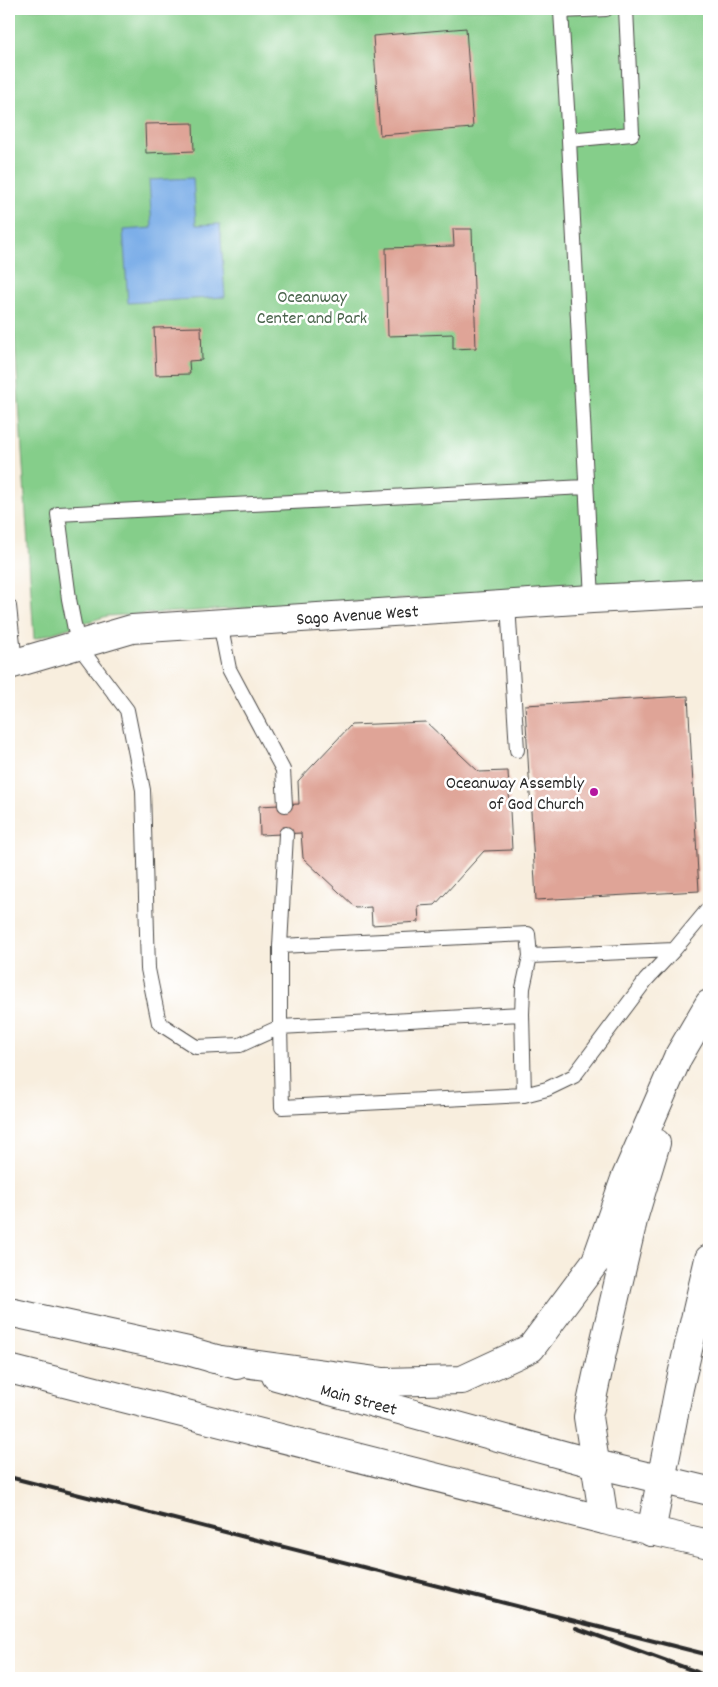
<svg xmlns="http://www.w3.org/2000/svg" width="718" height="1687" font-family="Dekko,sans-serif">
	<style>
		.green { fill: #85ce8a; stroke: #587c5a }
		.water { fill: #7baee8; stroke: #536c8a }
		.building { fill: #dfa497 }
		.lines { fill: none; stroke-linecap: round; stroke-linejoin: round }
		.lane-casing { stroke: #4a4846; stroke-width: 16 }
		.street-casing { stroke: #4a4846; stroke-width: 30 }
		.primary-casing { stroke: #4a4846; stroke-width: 30 }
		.highway-casing { stroke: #4a4846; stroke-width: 30 }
		.lane { stroke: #fff; stroke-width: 14 }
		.street { stroke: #fff; stroke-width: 28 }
		.primary { stroke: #fff; stroke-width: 28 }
		.highway { stroke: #fff; stroke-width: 28 }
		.rail { stroke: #2b2b2b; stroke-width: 4 }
		.poi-dot { fill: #b5179e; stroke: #fff; stroke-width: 2 }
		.labels { text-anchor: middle; stroke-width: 5; stroke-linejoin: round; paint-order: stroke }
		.park-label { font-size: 18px; fill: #4a644c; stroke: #fff }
		.street-label { font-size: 18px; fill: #2b2b2b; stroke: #fff }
		.poi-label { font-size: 18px; fill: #2b2b2b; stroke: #fff; text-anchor: end }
	</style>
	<rect width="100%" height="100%" fill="#fff"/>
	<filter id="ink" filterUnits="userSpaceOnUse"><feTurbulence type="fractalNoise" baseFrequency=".02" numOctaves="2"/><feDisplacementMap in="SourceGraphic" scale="10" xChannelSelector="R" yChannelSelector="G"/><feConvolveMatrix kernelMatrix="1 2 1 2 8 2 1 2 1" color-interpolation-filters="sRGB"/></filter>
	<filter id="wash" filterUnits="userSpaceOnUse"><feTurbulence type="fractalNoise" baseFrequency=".0096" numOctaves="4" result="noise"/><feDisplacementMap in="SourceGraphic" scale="20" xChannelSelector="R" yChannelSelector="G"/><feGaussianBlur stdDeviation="1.12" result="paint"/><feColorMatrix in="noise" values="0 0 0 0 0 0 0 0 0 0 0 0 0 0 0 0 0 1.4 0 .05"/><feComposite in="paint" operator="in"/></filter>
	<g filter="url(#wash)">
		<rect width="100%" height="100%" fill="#f8eede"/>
		<path class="green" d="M9,9H709V582L107,616L34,639L9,246Z"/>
		<path class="water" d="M193,178L196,225L220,224L225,297L128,303L123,230L152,228L149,180Z"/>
		<g id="blocks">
			<path class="building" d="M466,28L473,128L380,135L373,36Z
				M193,123L194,151L146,153L145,124Z
				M453,229H472L476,348L453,349V334L388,336L386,248L454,246Z
				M201,327L202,360L189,361L190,374L156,375L154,328Z
				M688,696L699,891L536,900L525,705Z
				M426,722L479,772L508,771L512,850L484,851L435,905L418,906L419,922L372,925L371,907L356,908L303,858L301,833L260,835L259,806L299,804L298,781L351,725Z"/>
		</g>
	</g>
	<g filter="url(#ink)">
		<use href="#blocks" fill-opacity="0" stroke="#4a4846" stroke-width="1"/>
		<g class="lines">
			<g class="lane-casing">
				<path id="lane" d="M569,140L632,134L626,9
					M592,599L569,140L561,11L606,9
					M508,604L517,750
					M9,606L15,663
					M220,623L229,669L283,770L285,805
					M286,834L280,946V1027L282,1107L524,1095L547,1089L574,1076L646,980L674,950
					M280,946L528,934L530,956L674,950L709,908
					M522,1014L280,1027L240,1045L196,1047L159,1023L148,969L143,790L127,710L78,645L69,599L58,514L585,487
					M524,1095L522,1014L523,988L530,956"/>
			</g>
			<g class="street-casing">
				<g id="street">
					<path id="s1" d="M9,665L132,629L592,599L709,593"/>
				</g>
			</g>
			<g class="primary-casing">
				<g id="primary">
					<path d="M9,1312L188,1351L237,1365"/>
					<path d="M9,1369L604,1520L709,1544"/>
					<path id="s2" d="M276,1376L596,1464L709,1491"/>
				</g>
			</g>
			<g class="highway-casing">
				<path id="highway" d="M214,1359L384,1382L462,1380L531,1348L596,1261L625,1179L678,1057L709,1004
					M604,1520L588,1417L601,1357L634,1216L656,1143
					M651,1532L679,1388L709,1259"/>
			</g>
			<use href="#lane" class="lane"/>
			<use href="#street" class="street"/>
			<use href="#primary" class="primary"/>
			<use href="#highway" class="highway"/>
			<path class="rail" d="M9,1477L709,1655
				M576,1628L697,1672L709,1678"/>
		</g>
	</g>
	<circle class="poi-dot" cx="594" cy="792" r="5"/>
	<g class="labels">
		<g class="park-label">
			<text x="312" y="302">Oceanway<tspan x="312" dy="21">Center and Park</tspan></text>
		</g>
		<g class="street-label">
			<text dy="6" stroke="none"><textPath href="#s1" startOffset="354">Sago Avenue West</textPath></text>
			<text dy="6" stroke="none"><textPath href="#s2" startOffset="86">Main Street</textPath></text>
		</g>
		<g class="poi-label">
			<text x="584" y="788">Oceanway Assembly<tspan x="584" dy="21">of God Church</tspan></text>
		</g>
	</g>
	<rect width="718" height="1687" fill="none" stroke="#fff" stroke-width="30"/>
</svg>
